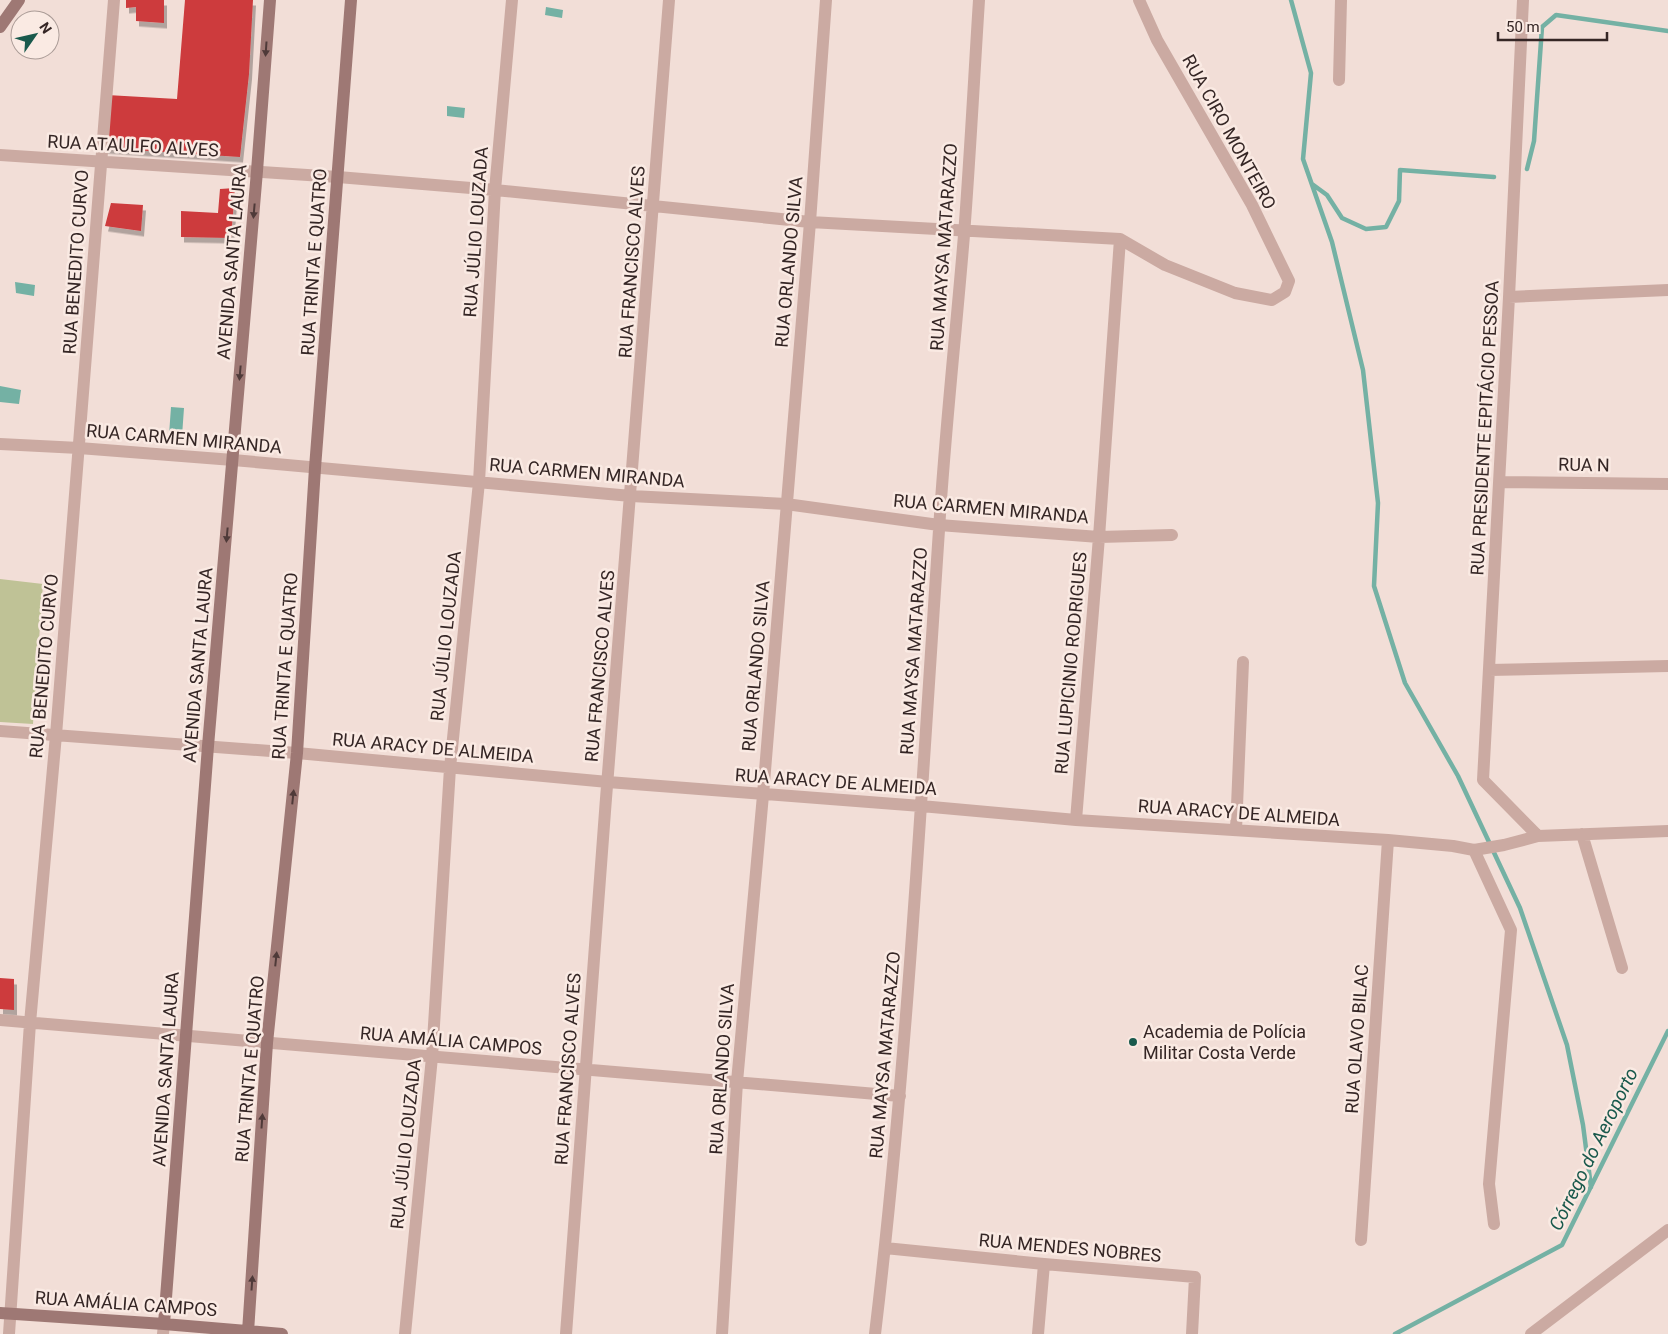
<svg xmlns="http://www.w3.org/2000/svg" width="1668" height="1334" font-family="Roboto,sans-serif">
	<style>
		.green { fill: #bfc296 }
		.water { fill: #74b1a4 }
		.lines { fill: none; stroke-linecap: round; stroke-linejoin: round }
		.stream { stroke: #74b1a4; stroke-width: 4.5 }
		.building { fill: #cd3a3c; filter: url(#shadow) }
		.street { stroke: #cbaaa2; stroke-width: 12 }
		.secondary { stroke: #9e7874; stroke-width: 12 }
		.oneway { fill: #4f3a39 }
		.poi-dot { fill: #19594c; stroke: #faeae3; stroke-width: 2 }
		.labels { text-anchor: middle; stroke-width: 5; stroke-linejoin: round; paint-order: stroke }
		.street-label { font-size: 18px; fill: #352625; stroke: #faeae3 }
		.poi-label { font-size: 18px; fill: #352625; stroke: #faeae3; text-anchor: start }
		.water-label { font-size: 19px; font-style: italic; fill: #19594c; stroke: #faeae3 }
	</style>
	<defs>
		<filter id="shadow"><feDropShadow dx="3" dy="5.5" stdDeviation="0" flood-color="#0004"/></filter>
	</defs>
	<rect width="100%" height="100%" fill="#f2ded7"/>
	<path class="green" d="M0,579L43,584L33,724L0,722Z"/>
	<path class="water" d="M546,7L563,10L562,18L545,15Z
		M447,106L465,108L464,118L447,116Z
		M15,282L35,285L34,296L16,293Z
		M0,386L21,390L19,404L0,402Z
		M171,407L184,408L182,436L169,435Z"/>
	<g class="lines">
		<path class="stream" d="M1291,0L1311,73L1303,159L1332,242L1363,370L1378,503L1374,586L1405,683L1458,776L1520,908L1567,1045L1583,1125L1591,1187
			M1527,169L1534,141L1542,27L1556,15L1668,31
			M1312,184L1327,195L1342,218L1366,229L1386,227L1399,201L1400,170L1494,177
			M1395,1334L1562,1245L1668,1031"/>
	</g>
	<path class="building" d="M126,0H164V23L136,21V7L126,8Z
		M185,0H253L249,74L240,157L103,148L107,95L177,99Z
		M235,188L231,238L181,237V211L218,213L220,189Z
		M111,203L143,205L141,231L105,226Z
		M0,978L14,979V1010L0,1009Z"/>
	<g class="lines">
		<path class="street" d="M1523,0L1509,297L1483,780L1538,836
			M1339,80L1341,0
			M0,155L338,177L495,190L810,222L1120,239L1165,265L1235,293L1272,300L1285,292L1289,281L1252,205L1157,40L1139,0
			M1509,297L1668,290
			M0,444L79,448L233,460L631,496L786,504L939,525L1099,537L1172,535
			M1499,482L1668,484
			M1489,670L1668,666
			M0,731L297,753L608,782L921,806L1076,820L1388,840L1453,846L1474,850L1504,845L1538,836L1668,831
			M1076,820L1099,537L1120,239
			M1236,830L1243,662
			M1582,834L1622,968
			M1474,850L1511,930L1489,1184L1494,1224
			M0,1020L900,1096
			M1361,1240L1388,840
			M885,1248L1044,1264L1195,1277L1192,1334
			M9,1334L30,1023L56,735L114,0
			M163,1334L164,1324
			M405,1334L432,1057L450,768L479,482L495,190L512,0
			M566,1334C597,889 635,445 669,0
			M722,1334L737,1082L763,795L810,222L826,0
			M875,1334C907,1067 921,798 939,530C945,431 956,333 964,235C970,157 974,78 979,0
			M1038,1334L1044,1264
			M1531,1334L1668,1230"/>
		<path class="secondary" d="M0,27L19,0
			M0,1313L164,1324L282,1334
			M164,1324L208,746L257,171L270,0
			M248,1332L267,1043L297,753L315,468L351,0"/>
	</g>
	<defs><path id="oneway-solid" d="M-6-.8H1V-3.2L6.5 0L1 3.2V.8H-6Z" transform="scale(1.25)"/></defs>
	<g class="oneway">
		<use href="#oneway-solid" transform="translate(266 49) rotate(94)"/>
		<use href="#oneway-solid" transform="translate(254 211) rotate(95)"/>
		<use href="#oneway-solid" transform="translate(240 373) rotate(95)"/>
		<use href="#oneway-solid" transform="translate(227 535) rotate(95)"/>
		<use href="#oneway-solid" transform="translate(293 797) rotate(-84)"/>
		<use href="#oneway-solid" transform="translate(276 959) rotate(-84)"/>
		<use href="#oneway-solid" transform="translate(262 1121) rotate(-86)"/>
		<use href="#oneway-solid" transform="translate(252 1283) rotate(-86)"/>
	</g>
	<circle class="poi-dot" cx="1133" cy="1042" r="5"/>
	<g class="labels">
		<g class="street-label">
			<text transform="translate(1229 132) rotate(61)" y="6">RUA CIRO MONTEIRO</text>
			<text transform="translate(133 146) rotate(3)" y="6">RUA ATAULFO ALVES</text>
			<text transform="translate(476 232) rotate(-86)" y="6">RUA JÚLIO LOUZADA</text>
			<text transform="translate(944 247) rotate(-86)" y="6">RUA MAYSA MATARAZZO</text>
			<text transform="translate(76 262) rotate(-86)" y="6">RUA BENEDITO CURVO</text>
			<text transform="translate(232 262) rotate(-85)" y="6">AVENIDA SANTA LAURA</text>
			<text transform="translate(314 262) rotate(-86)" y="6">RUA TRINTA E QUATRO</text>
			<text transform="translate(632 262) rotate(-86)" y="6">RUA FRANCISCO ALVES</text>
			<text transform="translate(789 262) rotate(-85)" y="6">RUA ORLANDO SILVA</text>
			<text transform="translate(1485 428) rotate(-87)" y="6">RUA PRESIDENTE EPITÁCIO PESSOA</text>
			<text transform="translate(184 439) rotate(5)" y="6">RUA CARMEN MIRANDA</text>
			<text transform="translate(1584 465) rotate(1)" y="6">RUA N</text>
			<text transform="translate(587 473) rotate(5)" y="6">RUA CARMEN MIRANDA</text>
			<text transform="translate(991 509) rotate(5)" y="6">RUA CARMEN MIRANDA</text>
			<text transform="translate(446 636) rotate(-84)" y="6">RUA JÚLIO LOUZADA</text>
			<text transform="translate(914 651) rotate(-86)" y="6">RUA MAYSA MATARAZZO</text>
			<text transform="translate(1071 663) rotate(-85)" y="6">RUA LUPICINIO RODRIGUES</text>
			<text transform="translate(198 665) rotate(-85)" y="6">AVENIDA SANTA LAURA</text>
			<text transform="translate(44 666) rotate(-85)" y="6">RUA BENEDITO CURVO</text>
			<text transform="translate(285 666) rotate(-86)" y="6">RUA TRINTA E QUATRO</text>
			<text transform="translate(600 666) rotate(-85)" y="6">RUA FRANCISCO ALVES</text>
			<text transform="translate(756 666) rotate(-85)" y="6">RUA ORLANDO SILVA</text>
			<text transform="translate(433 748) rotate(5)" y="6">RUA ARACY DE ALMEIDA</text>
			<text transform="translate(836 782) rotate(4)" y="6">RUA ARACY DE ALMEIDA</text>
			<text transform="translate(1239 813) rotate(4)" y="6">RUA ARACY DE ALMEIDA</text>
			<text transform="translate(1357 1039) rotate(-86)" y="6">RUA OLAVO BILAC</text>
			<text transform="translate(451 1041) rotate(5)" y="6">RUA AMÁLIA CAMPOS</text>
			<text transform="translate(885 1055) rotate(-85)" y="6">RUA MAYSA MATARAZZO</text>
			<text transform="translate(166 1069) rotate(-86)" y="6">AVENIDA SANTA LAURA</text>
			<text transform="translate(250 1069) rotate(-85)" y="6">RUA TRINTA E QUATRO</text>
			<text transform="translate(568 1069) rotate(-86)" y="6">RUA FRANCISCO ALVES</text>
			<text transform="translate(722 1069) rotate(-86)" y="6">RUA ORLANDO SILVA</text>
			<text transform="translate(406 1144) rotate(-84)" y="6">RUA JÚLIO LOUZADA</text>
			<text transform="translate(1070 1248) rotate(5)" y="6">RUA MENDES NOBRES</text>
			<text transform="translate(126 1304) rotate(4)" y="6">RUA AMÁLIA CAMPOS</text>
		</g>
		<g class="poi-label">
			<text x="1143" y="1038">Academia de Polícia<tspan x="1143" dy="21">Militar Costa Verde</tspan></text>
		</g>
		<g class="water-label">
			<text transform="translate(1593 1149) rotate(-64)" y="7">Córrego do Aeroporto</text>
		</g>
	</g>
	<g transform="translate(35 35) rotate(56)"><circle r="24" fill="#faeae3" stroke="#ab9c97"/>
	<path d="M0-4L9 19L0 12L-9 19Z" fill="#19594c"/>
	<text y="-8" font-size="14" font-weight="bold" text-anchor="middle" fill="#352625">N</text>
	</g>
	<path d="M1498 32v8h109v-8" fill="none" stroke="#352625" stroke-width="2.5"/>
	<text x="1506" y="32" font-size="15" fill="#352625" stroke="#faeae3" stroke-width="4" paint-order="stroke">50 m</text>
</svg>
